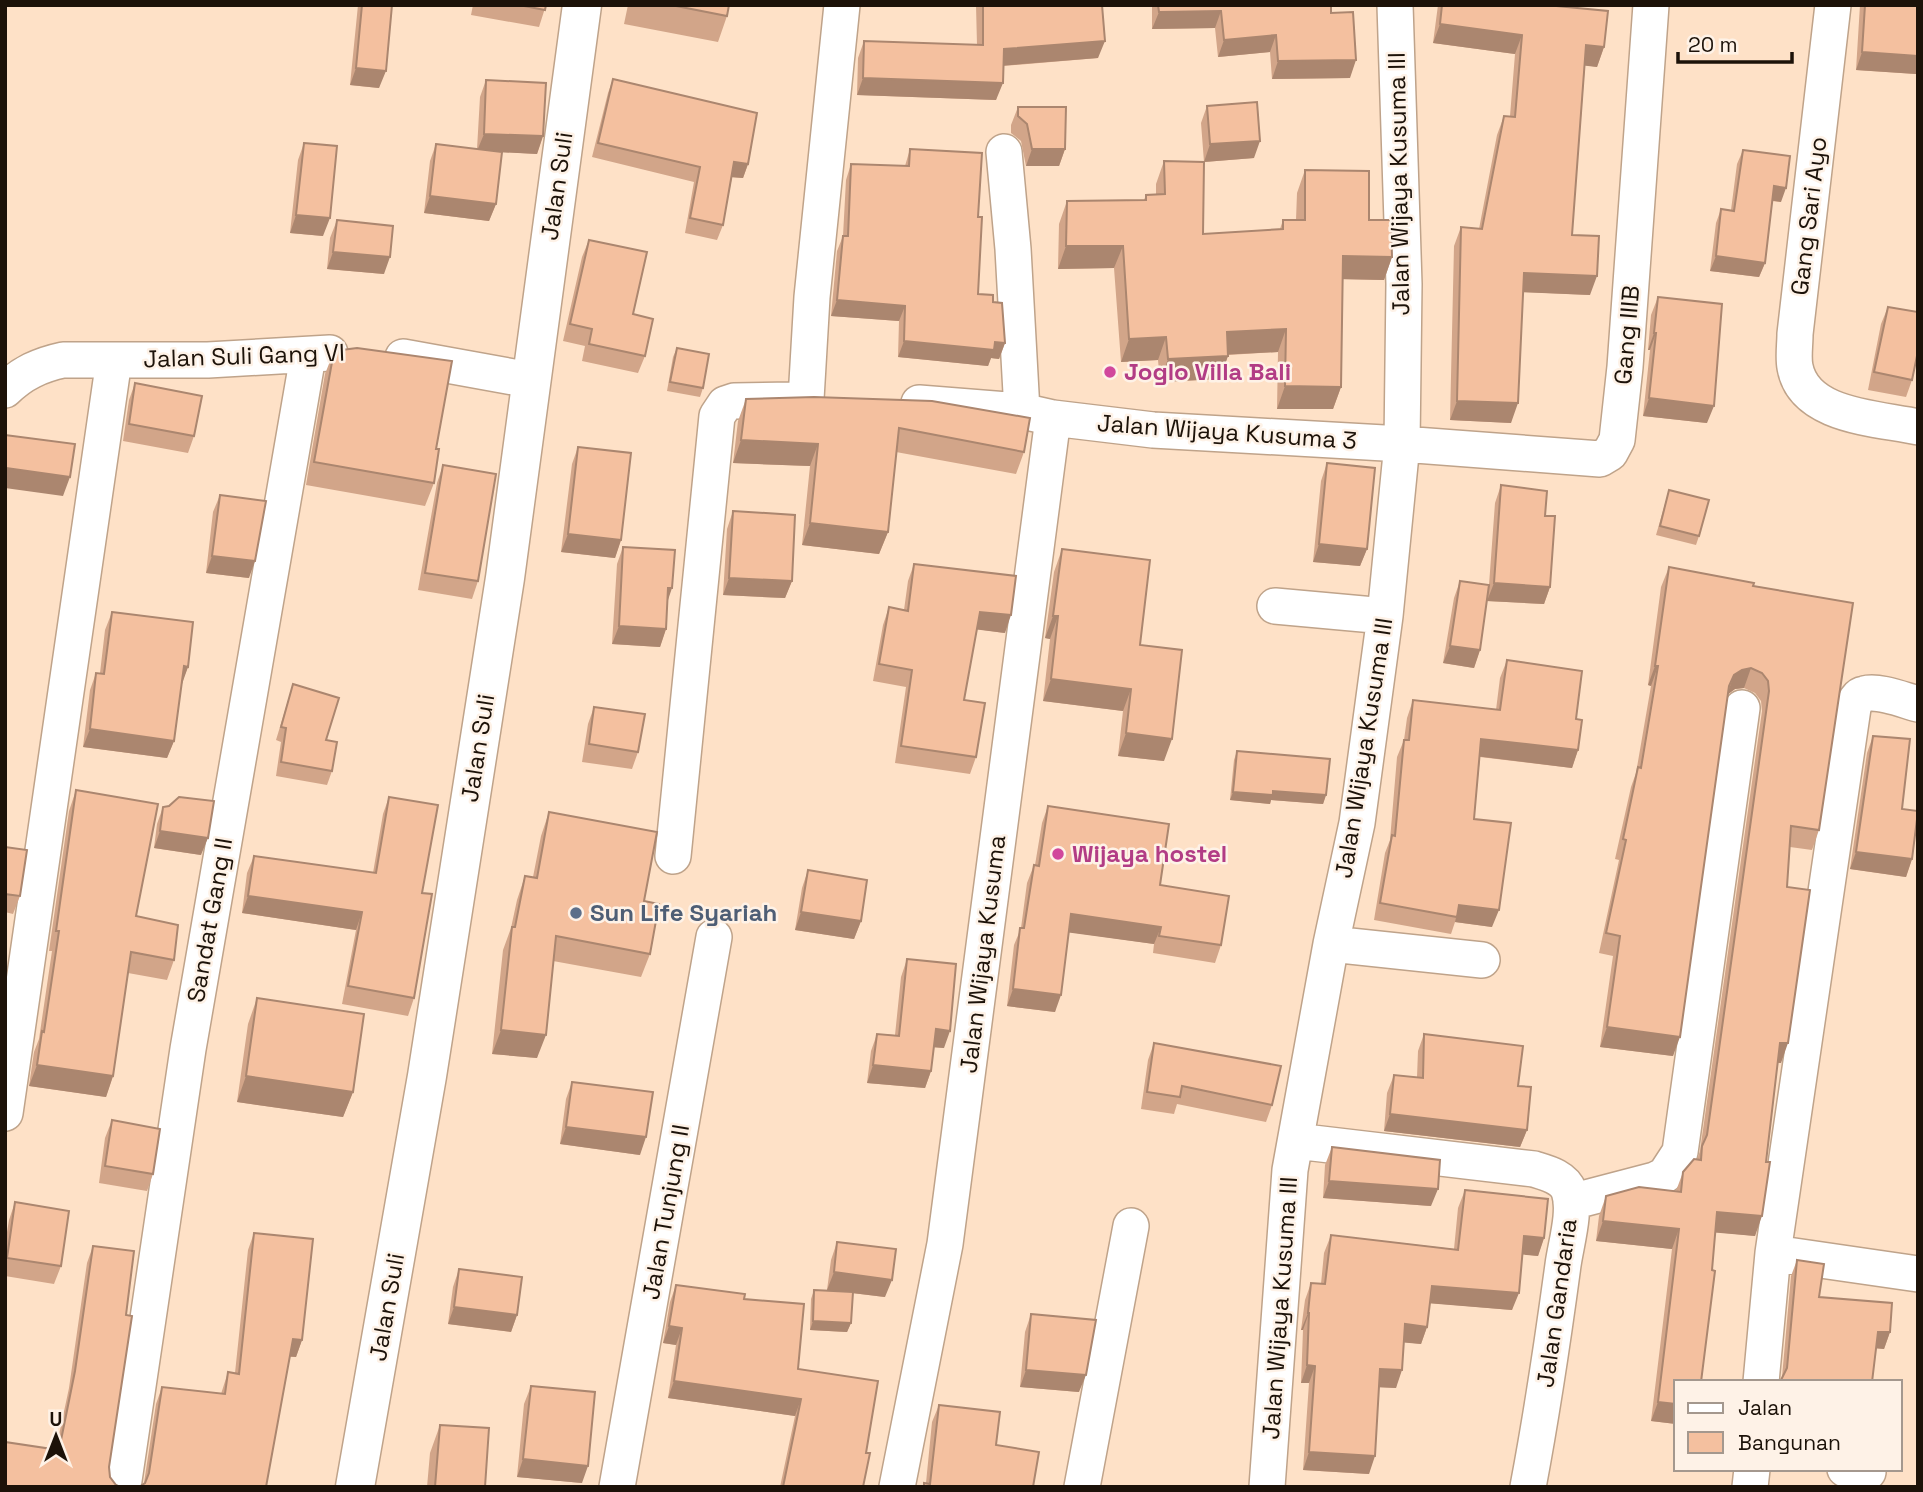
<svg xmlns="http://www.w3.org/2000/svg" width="1923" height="1492" font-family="'Space Grotesk',sans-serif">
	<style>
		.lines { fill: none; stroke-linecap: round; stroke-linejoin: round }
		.street-casing { stroke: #bfa38a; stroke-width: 38 }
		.secondary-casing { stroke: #bfa38a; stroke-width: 41 }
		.street { stroke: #fff; stroke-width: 35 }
		.secondary { stroke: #fff; stroke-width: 38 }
		.wall { fill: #d2a589 }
		.shaded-wall { fill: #ab866f }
		.building { fill: #f4c09f; stroke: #ab866f; stroke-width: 2 }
		.hotel-dot { fill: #d1479c; stroke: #fef2e7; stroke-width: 2.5 }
		.service-dot { fill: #5c6f8a; stroke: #fef2e7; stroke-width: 2.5 }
		.labels { text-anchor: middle; stroke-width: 5; stroke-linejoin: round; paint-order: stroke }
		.street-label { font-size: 24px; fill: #1c1209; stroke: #fef2e7 }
		.hotel-label { font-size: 24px; font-weight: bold; fill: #b23c85; stroke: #fef2e7; text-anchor: start }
		.service-label { font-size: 24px; font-weight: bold; fill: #4e5e75; stroke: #fef2e7; text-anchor: start }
	</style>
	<rect width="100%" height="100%" fill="#fee1c7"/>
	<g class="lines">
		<g class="street-casing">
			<path id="street" d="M1833,5L1795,334C1795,345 1793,357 1795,367C1804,417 1877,418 1918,427
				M1004,152L1013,249L1022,411
				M403,357L530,380
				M5,390C22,373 40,365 63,360H208L330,353
				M806,399L812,297L842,5
				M919,403L1022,411L1053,418L1153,430L1402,444L1600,459L1610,453L1617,440L1625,367L1651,5
				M1275,606L1385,616
				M673,856L717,416L725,404L734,401L793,400
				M1331,944L1482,960
				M5,1113L114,360
				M1296,1141L1534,1169C1547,1173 1564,1177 1569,1191C1576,1212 1566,1243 1563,1265C1553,1339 1542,1413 1528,1487
				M1571,1202L1655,1180L1665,1175L1680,1152L1742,708
				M1773,1253L1918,1274
				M1761,1382L1773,1253L1853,708C1855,702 1857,695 1864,694C1879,690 1903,700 1918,704
				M1845,1469L1868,1472
				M123,1487L188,1049L308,356
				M617,1487L714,937
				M897,1487L945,1244L1053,418
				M1082,1487L1131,1226
				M1267,1487L1290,1170L1331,944L1357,823L1385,616L1402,444L1404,284L1395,5
				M1750,1487L1752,1469"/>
		</g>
		<g class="secondary-casing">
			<path id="secondary" d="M355,1487L427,1076L505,578L582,5"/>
		</g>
		<use href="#street" class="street"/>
		<use href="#secondary" class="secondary"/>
	</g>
	<path class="wall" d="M358,5H392L379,88L350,85Z
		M473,5H546L539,27L471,15Z
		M628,5H729L727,16L718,42L624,24Z
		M976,5H1102L1098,58L1003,66L996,100L857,95L858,58L864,41L977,45Z
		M1152,5H1331V13L1350,78L1272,79L1270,52L1218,57L1215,28L1152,29Z
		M1438,5H1546L1604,47L1597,67L1585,65L1572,235L1590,295L1523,292L1511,423L1450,420L1454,246L1461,227L1479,229L1497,135L1504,116H1510L1515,54L1433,43Z
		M1860,5H1918V69L1916,74L1856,70Z
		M613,79L748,164L743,178L732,177L723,225L717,240L685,233L694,182L592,157L608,93Z
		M486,80L543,136L537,154L502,152L496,204L489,221L424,213L430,161L436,144L477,149L480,97Z
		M1207,106L1254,158L1204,162L1203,234L1280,229L1283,220H1296L1297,193L1305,170L1369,220L1392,257L1384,280L1343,279L1341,387L1333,409H1277L1278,352L1228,355L1220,379L1160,382L1158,360L1121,362L1114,268L1058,269L1059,224L1067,201L1144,200L1146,195L1156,194V184L1164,161L1204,162L1201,123Z
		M1018,107L1065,149L1059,166H1026L1021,141L1011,133V125Z
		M304,143L323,236L290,233L298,160Z
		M910,149L978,217V294L993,302L1005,343L999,359L991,358L988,366L898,357L899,321L831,316L837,251L843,236L846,180L851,164L905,166Z
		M1743,150L1781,202L1772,201L1765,263L1759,277L1710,271L1716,223L1721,209L1731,210L1737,164Z
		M337,220L384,274L327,269L330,238Z
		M589,240L633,314L645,356L638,373L582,361L585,346L563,341L582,257Z
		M1658,297L1707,423L1643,416L1650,350H1648L1651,315Z
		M1888,307L1912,380L1906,397L1868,390L1881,324Z
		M677,348L703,388L700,397L667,391L673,357Z
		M334,351L436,449L434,483L425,506L306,485L325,374Z
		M135,383L194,436L188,453L123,441L129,400Z
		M746,399L1024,452L1016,474L896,452L888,532L879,554L802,545L810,466L733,463L738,421Z
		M578,447L621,540L615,558L561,552L572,464Z
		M1327,463L1367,549L1360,566L1313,562L1321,481Z
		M443,465L478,581L472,599L418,590L437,483Z
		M1501,485L1545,516L1550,587L1544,604L1487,601L1488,587L1480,650L1474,668L1443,663L1454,598L1460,581L1489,585L1495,503Z
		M1669,490L1699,536L1696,545L1656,535Z
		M220,495L249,578L206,573L213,512Z
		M733,511L792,581L785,598L723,595L727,529Z
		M623,547L667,602L666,629L660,647L612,644L617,564Z
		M1062,549L1140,645L1164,761L1118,756L1123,711L1043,701L1050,639L1045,638L1054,572Z
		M914,564L1005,633L976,629L964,700L976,757L970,774L895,763L906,687L873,681L883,625L889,607L904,610L908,581Z
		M1669,567L1753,586L1819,830L1812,850L1790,847L1787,887L1781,1063H1778L1755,1236L1715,1232L1676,1382V1424L1651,1421L1672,1249L1596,1241L1599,1216L1606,1196L1676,1191L1683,1172L1697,1160L1700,1151L1762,711L1761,701L1755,693L1744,688L1735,689L1728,694L1673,1056L1600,1047L1613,956L1599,953L1619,860L1615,859L1631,787L1636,773L1651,686L1648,685L1661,587Z
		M112,612L188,667L181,684L174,741L167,758L83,747L90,690L96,673H100L105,630Z
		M1507,660L1576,719L1578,750L1572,768L1480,757L1474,819L1492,927L1455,922L1451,934L1374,920L1385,853L1390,840L1397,757L1404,740L1407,718L1413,700L1496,710L1500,678Z
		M293,684L326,740L332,771L327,785L276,776L281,742L276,740Z
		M594,707L638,752L632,769L582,762L588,724Z
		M1873,736L1902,809L1912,859L1906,877L1850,869L1867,753Z
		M1237,751L1326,795L1323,804L1271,800L1270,804L1230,800L1234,760Z
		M76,790L136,916L174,960L167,980L128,973L113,1076L106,1097L29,1086L34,1052L39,1039L52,951H49L69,811Z
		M389,797L422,893L414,998L408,1016L342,1004L356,930L242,913L247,873L254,856L373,873L383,814Z
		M1048,806L1160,885L1221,945L1215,963L1153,953L1154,944L1069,932L1055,1012L1007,1006L1014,945L1021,928L1027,883L1034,865H1035L1042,823Z
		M163,807L201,855L154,848L157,824Z
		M549,812L644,901L650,954L641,977L553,961L537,1058L492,1054L503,950L511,928L517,900L525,876L533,877L541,836Z
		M5,847L20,896L13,914L5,912Z
		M808,870L861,921L854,939L795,930L802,888Z
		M907,959L944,1048L934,1047L931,1071L925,1088L867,1083L871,1051L877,1034L895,1035L901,977Z
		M257,998L353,1092L343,1117L237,1102L248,1024Z
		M1424,1034L1518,1086L1527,1130L1520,1147L1384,1131L1387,1093L1394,1075L1417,1077L1418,1051Z
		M1154,1043L1272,1105L1266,1122L1177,1104L1174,1114L1141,1109L1148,1060Z
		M572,1082L640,1155L560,1144L566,1099Z
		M112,1120L153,1174L147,1191L99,1183L105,1138Z
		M1332,1147L1431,1206L1323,1198L1325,1165Z
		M1465,1190L1544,1238L1538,1256L1522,1254L1512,1310L1430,1303L1427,1327L1421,1344L1404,1342L1396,1388L1379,1387L1369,1474L1303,1470L1309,1383H1301L1303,1330H1301L1305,1300L1311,1283L1321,1284L1324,1253L1331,1235L1454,1249L1458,1208Z
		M15,1202L61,1266L54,1284L5,1276V1244L9,1220Z
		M254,1233L302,1340L296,1357H290L144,1483L156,1404L162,1387L221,1394L228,1372L235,1373L248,1250Z
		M837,1242L885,1297L852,1293L851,1323L847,1332L810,1330L811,1299L814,1290L843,1292L827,1290L831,1260Z
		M93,1246L109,1467L56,1449L69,1388L87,1263Z
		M1797,1260L1819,1297L1890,1332L1884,1349L1876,1348L1782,1377L1791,1276Z
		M459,1269L517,1315L511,1332L448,1324L453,1287Z
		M676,1285L744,1299L798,1369L866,1453L863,1487H780L795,1416L668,1398L676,1345L663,1343L670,1302Z
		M1031,1314L1079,1392L1020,1387L1025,1332Z
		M531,1386L582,1483L517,1477L524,1404Z
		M939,1405L996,1445L1033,1487H923L924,1483H926L932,1422Z
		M440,1425L485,1487H427L430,1453Z"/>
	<path class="shaded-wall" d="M1221,11L1215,28L1152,29L1159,12Z
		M1440,24L1522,35L1515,54L1433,43Z
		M1276,35L1270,52L1218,57L1224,40Z
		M1105,41L1098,58L998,66L1004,49Z
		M1586,45L1604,47L1597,67L1579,65Z
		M1862,52L1918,56V69L1916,74L1856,70Z
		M1356,60L1350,78L1272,79L1278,61Z
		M356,68L386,71L379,88L350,85Z
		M863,78L1003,83L996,100L857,95Z
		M484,134L543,136L537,154L477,151Z
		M1260,141L1254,158L1204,162L1210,144Z
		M1032,149H1065L1059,166H1026Z
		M734,162L748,164L743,178L729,177Z
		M1774,186L1786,188L1781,202L1768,200Z
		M430,196L496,204L489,221L424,213Z
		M296,215L330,218L323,236L290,233Z
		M1066,246H1123L1114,268L1058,269Z
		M333,252L390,257L384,274L327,269Z
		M1343,256L1392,257L1384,280L1335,279Z
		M1716,256L1765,263L1759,277L1710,271Z
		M1524,273L1597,276L1590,295L1517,292Z
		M837,300L905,306L899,321L831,316Z
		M1286,329L1278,352L1218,355L1227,332Z
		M1654,333H1656L1650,350H1648Z
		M1166,337L1158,360L1121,362L1129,339Z
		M904,341L995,342L1005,343L999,359L991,358L988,366L898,357Z
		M1228,356L1220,379L1160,382L1168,359Z
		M1285,386L1341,387L1333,409H1277Z
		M1649,398L1714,406L1707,423L1643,416Z
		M1457,401L1518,403L1511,423L1450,420Z
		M741,440L818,444L810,466L733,463Z
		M7,468L70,477L63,496L5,488V473Z
		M810,523L888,532L879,554L802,545Z
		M568,534L621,540L615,558L561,552Z
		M1319,544L1367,549L1360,566L1313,562Z
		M212,556L255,561L249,578L206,573Z
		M729,578L792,581L785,598L723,595Z
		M1494,583L1550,587L1544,604L1487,601Z
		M668,588H672L666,606Z
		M980,612L1011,615L1005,633L973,629Z
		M1053,616H1058L1050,639L1045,638Z
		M619,626L666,629L660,647L612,644Z
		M1450,646L1480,650L1474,668L1443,663Z
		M184,666L188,667L182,684H177Z
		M1655,666H1658L1651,686L1648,685Z
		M1751,668L1744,688L1735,689L1727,695L1734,675L1742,670Z
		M1051,679L1131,689L1123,711L1043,701Z
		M90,729L174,741L167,758L83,747Z
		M1126,733L1172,739L1164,761L1118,756Z
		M1481,739L1578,750L1572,768L1475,756Z
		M1273,791L1326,795L1323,804L1271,800L1270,804L1230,800L1233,792Z
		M160,831L208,838L201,855L154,848Z
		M1856,852L1912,859L1906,877L1850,869Z
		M248,896L362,912L356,930L242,913Z
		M1459,905L1499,910L1492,927L1455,922Z
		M801,912L861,921L854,939L795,930Z
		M1071,914L1161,927L1154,944L1065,932Z
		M1013,989L1061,995L1055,1012L1007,1006Z
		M1607,1027L1680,1037L1673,1056L1600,1047Z
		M936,1029L950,1031L944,1048L930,1047Z
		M501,1030L546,1035L537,1058L492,1054Z
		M1780,1043H1788L1781,1063L1773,1062Z
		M37,1065L113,1076L106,1097L29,1086Z
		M873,1065L931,1071L925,1088L867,1083Z
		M246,1076L353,1092L343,1117L237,1102Z
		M1390,1114L1527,1130L1520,1147L1384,1131Z
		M566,1127L646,1137L640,1155L560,1144Z
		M1329,1181L1438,1189L1431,1206L1323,1198Z
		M1717,1212L1762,1216L1755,1236L1709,1232Z
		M1603,1221L1679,1229L1672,1249L1596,1241Z
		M1524,1236L1544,1238L1538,1256L1517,1254Z
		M834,1272L892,1280L885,1297L827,1290Z
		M1432,1286L1519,1293L1512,1310L1426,1303Z
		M454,1307L517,1315L511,1332L448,1324Z
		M1308,1313H1309L1303,1330H1301Z
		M813,1321L851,1323L847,1332L810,1330Z
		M1405,1324L1427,1327L1421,1344L1398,1342Z
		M669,1326L682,1328L676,1345L663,1343Z
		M1878,1332H1890L1884,1349L1872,1348Z
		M293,1339L302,1340L296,1357L287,1356Z
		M1307,1365L1315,1366L1309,1383H1301Z
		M1380,1369L1402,1370L1396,1388L1373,1387Z
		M1026,1370L1086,1375L1079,1392L1020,1387Z
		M674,1381L801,1399L795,1416L668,1398Z
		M1658,1402L1676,1404V1424L1651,1421Z
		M1309,1452L1375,1456L1369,1474L1303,1470Z
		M523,1459L588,1466L582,1483L517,1477Z"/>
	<path class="building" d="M362,5H392L386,71L356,68Z
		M519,5H546L545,10Z
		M671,5H729L727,16Z
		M983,5H1102L1105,41L1004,49L1003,83L863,78L864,41L983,45Z
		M1158,5H1331V13L1353,12L1356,60L1278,61L1276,35L1224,40L1221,11L1159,12Z
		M1442,5H1546L1608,11L1604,47L1586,45L1572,235L1599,236L1597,276L1524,273L1518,403L1457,401L1461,227L1482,229L1504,116L1515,117L1522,35L1440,24Z
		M1865,5H1918V56L1862,52Z
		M613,79L757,113L748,164L734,162L723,225L690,218L700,167L598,143Z
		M486,80L546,83L543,136L484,134Z
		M1257,102L1260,141L1210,144L1207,106Z
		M1018,107H1066L1065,149H1032L1027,124L1018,116Z
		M304,143L337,146L330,218L296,215Z
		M436,144L502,152L496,204L430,196Z
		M910,149L982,153L978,217H982L978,294L993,295V302L1002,303L1005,343L995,342L994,350L904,341L905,306L837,300L843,236H848L851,164L909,166Z
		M1743,150L1790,156L1786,188L1774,186L1765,263L1716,256L1721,209L1734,211Z
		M1164,161L1204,162L1203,234L1283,229V220H1305V170L1369,171V220H1391L1392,257L1343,256L1341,387L1285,386L1286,329L1227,332L1228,356L1168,359L1166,337L1129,339L1123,246H1066L1067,201L1146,200V195L1165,194Z
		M337,220L393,226L390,257L333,252Z
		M589,240L647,252L633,314L653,319L645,356L589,344L592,329L570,324Z
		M1658,297L1722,304L1714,406L1649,398L1656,333H1654Z
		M1888,307L1918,312V351L1912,380L1874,372Z
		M357,348L452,361L436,449H439L434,483L314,462L334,351Z
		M677,348L709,354L703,388L670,382Z
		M135,383L202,396L194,436L129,424Z
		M814,397L932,401L1030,418L1024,452L899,428L888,532L810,523L818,444L741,440L746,399Z
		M5,435L75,444L70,477L7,468L5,477Z
		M578,447L631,453L621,540L568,534Z
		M1327,463L1375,468L1367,549L1319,544Z
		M443,465L496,474L478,581L425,573Z
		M1501,485L1547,491L1545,516H1555L1550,587L1494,583Z
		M1669,490L1709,500L1699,536L1660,526Z
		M220,495L266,501L255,561L212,556Z
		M733,511L795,515L792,581L729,578Z
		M623,547L675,550L672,588H668L666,629L619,626Z
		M1062,549L1150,560L1140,645L1182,650L1172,739L1126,733L1131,689L1051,679L1058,616H1053Z
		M914,564L1016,576L1011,615L980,612L964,700L985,703L976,757L901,746L912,670L879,664L889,607L908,611Z
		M1669,567L1754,583L1753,586L1853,603L1819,830L1791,826L1787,887L1810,890L1788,1043H1780L1766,1162H1770L1762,1216L1717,1212L1712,1270L1715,1271L1701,1382H1676V1404L1658,1402L1679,1229L1603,1221L1606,1196L1639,1187L1681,1192L1683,1172L1694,1159L1701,1160L1702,1146L1707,1135L1769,691L1768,681L1762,673L1751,668L1742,670L1734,675L1729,686L1680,1037L1607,1027L1620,936L1606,933L1626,840L1623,839L1638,767L1641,768L1658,666H1655Z
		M1460,581L1489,585L1480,650L1450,646Z
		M112,612L193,622L188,667L184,666L174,741L90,729L96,673L104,674Z
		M1507,660L1582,671L1576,719L1582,720L1578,750L1481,739L1474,819L1511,823L1499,910L1459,905L1457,917L1380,903L1392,835L1395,836L1404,740H1409L1413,700L1500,710Z
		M293,684L339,698L326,740L337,742L332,771L281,762L286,728L281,727Z
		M594,707L645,714L638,752L589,744Z
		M1873,736L1910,739L1902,809L1918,811L1912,859L1856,852Z
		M1237,751L1330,759L1326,795L1273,791V795L1233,792Z
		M76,790L158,804L136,916L178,925L174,960L131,952L113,1076L37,1065L42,1031L44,1032L59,931H56Z
		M179,797L214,801L208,838L160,831L163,807L169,806Z
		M389,797L438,805L422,893L432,894L414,998L348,986L362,912L248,896L254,856L376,873Z
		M1048,806L1169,824L1160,885L1229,896L1221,945L1159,936L1161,927L1071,914L1061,995L1013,989L1020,928H1024L1034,865L1039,866Z
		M549,812L657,832L644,901L659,904L650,954L556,936L546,1035L501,1030L512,927H515L525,876L537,878Z
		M5,847L27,850L20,896L5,894Z
		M808,870L867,880L861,921L801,912Z
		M907,959L956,964L950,1031L936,1029L931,1071L873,1065L877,1034L899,1036Z
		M257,998L364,1014L353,1092L246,1076Z
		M1424,1034L1523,1046L1518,1086L1531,1087L1527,1130L1390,1114L1394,1075L1423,1078Z
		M1154,1043L1281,1066L1272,1105L1182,1086L1180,1097L1147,1092Z
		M572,1082L653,1092L646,1137L566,1127Z
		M112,1120L160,1129L153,1174L105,1166Z
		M1332,1147L1440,1160L1438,1189L1329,1181Z
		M1465,1190L1548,1199L1544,1238L1524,1236L1519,1293L1432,1286L1427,1327L1405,1324L1402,1370L1380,1369L1375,1456L1309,1452L1315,1366L1307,1365L1309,1313H1308L1311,1283L1325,1284L1331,1235L1458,1250Z
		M15,1202L69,1211L61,1266L7,1258Z
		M254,1233L313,1239L302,1340L293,1339L266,1487H139L145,1483L149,1473L162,1387L225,1394L228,1372L239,1374Z
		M837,1242L896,1249L892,1280L834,1272Z
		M93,1246L134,1251L126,1315L132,1316L109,1467L110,1477L116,1485L120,1487H5V1442L59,1450L75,1371Z
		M1797,1260L1824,1264L1819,1297L1892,1303L1890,1332H1878L1872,1382H1780L1787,1368Z
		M459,1269L522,1277L517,1315L454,1307Z
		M676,1285L745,1294L744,1299L804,1304L798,1369L878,1381L866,1453H870L863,1487H783L801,1399L674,1381L682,1328L669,1326Z
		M814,1290L853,1292L851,1323L813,1321Z
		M1031,1314L1096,1320L1086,1375L1026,1370Z
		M531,1386L595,1392L588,1466L523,1459Z
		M939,1405L1000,1412L996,1445L1039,1452L1033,1487H924V1483L930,1484Z
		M440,1425L489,1428L485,1487H435Z"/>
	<g class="hotel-dot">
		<circle cx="1110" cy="372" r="7"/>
		<circle cx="1058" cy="854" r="7"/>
	</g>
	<circle class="service-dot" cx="576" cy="913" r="7"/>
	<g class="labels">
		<g class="street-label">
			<text transform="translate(1399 184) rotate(-91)" y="8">Jalan Wijaya Kusuma III</text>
			<text transform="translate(557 186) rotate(-82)" y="8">Jalan Suli</text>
			<text transform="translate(1809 216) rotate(-83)" y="8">Gang Sari Ayo</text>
			<text transform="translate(1627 335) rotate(-85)" y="8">Gang IIIB</text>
			<text transform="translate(244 356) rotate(-2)" y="8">Jalan Suli Gang VI</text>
			<text transform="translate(1227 432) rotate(4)" y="8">Jalan Wijaya Kusuma 3</text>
			<text transform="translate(478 748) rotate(-81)" y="8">Jalan Suli</text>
			<text transform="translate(1364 748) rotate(-81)" y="8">Jalan Wijaya Kusuma III</text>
			<text transform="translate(210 920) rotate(-80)" y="8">Sandat Gang II</text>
			<text transform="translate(983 954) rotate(-83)" y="8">Jalan Wijaya Kusuma</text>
			<text transform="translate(666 1212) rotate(-80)" y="8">Jalan Tunjung II</text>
			<text transform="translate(1557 1303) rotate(-82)" y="8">Jalan Gandaria</text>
			<text transform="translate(387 1307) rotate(-80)" y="8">Jalan Suli</text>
			<text transform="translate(1280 1308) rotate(-86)" y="8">Jalan Wijaya Kusuma III</text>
		</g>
		<g class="hotel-label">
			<text x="1124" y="380">Joglo Villa Bali</text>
			<text x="1072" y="862">Wijaya hostel</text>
		</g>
		<g class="service-label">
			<text x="590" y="921">Sun Life Syariah</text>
		</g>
	</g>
	<rect width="1923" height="1492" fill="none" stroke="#1c1209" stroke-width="14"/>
	<rect x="1674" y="1380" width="228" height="91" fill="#fef2e7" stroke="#a4988e" stroke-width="2"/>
	<rect x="1688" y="1403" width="35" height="10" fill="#ffffff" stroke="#a4988e" stroke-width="2"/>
	<text x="1738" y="1415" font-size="21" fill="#1c1209">Jalan</text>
	<rect x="1688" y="1432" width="35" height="21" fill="#f4c09f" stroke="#a4988e" stroke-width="2"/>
	<text x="1738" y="1450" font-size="21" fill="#1c1209">Bangunan</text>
	<g transform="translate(56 1436)" stroke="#fef2e7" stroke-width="5" paint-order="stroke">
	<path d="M0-5L12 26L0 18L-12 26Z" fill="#1c1209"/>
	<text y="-10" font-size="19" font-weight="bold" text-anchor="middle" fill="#1c1209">U</text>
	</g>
	<path d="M1678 52v10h114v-10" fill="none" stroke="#1c1209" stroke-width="3.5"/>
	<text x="1688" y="52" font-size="21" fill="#1c1209" stroke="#fef2e7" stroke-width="5" paint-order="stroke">20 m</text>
</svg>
